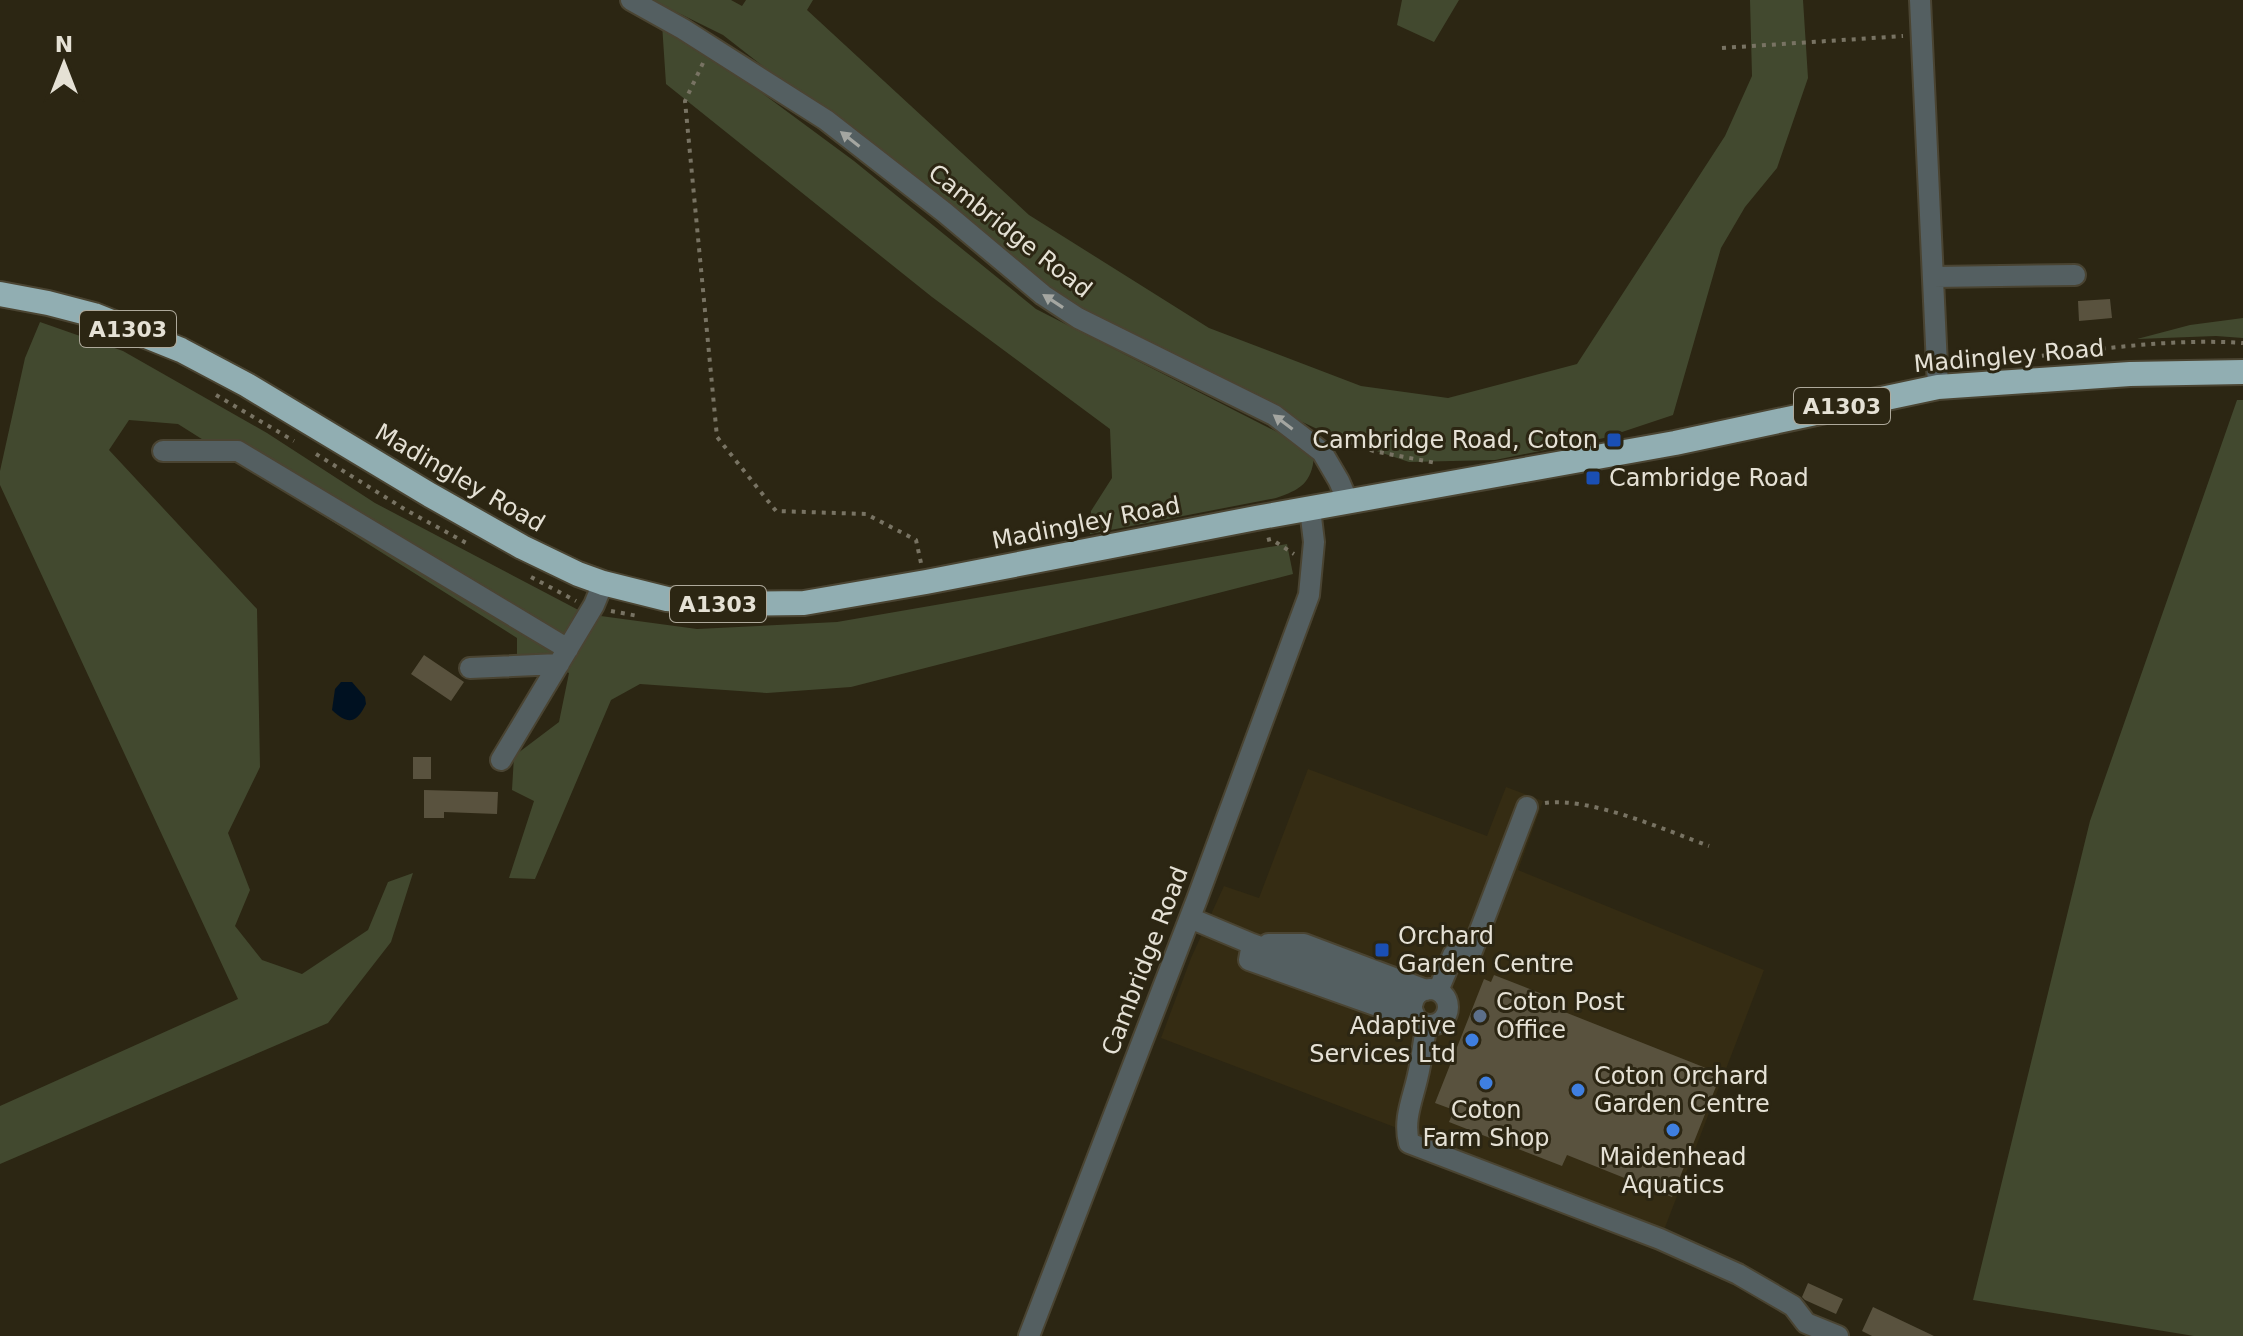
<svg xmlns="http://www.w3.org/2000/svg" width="2243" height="1336" font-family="'DejaVu Sans',sans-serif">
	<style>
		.built { fill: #352c13 }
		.green { fill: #42492f }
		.water { fill: #001121 }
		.building { fill: #59523e }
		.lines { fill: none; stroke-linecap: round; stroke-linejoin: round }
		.minor-casing { stroke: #4a4432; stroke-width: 24 }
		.highway-casing { stroke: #4a4432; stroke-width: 28 }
		.path { stroke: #787363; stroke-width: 4; stroke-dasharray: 4 6; stroke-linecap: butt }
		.minor { stroke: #545f61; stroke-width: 20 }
		.highway { stroke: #91aeb2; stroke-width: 24 }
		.oneway { fill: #a4a6a1 }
		.transit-dot { fill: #1a4fb4; stroke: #2c2613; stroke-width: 3 }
		.service-dot { fill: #5c6f8a; stroke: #2c2613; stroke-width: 3 }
		.shop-dot { fill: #3f7fe0; stroke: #2c2613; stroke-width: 3 }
		.labels { text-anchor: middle; stroke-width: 6; stroke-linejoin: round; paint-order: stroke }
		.shield { fill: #2c2613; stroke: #aea99b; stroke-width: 2 }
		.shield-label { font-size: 22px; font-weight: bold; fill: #e5e1d5 }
		.street-label { font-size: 24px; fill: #e5e1d5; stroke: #2c2613 }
		.poi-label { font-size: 24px; fill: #e5e1d5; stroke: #2c2613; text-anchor: start }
	</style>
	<rect width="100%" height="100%" fill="#2c2613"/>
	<path class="built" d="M1308,769L1487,836L1506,787L1543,801L1518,870L1764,970L1664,1230L1161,1038L1191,958L1224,886L1259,898Z"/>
	<path class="green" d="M652,0H731L742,6L746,0H813L807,10L1029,215L1209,328L1361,386L1448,398L1577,364L1725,136L1752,76L1750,0H1803L1808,78L1777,168L1745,207L1721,248L1673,415L1604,438L1495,460L1409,462L1332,436L1152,351L1050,296L869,149L723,35Z
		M1402,0H1459L1434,42L1397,25Z
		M662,24L682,34L854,161L1036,309L1283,435L1314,456C1312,483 1300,490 1276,498L1090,534L1091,511L1112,478L1110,429L932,297L666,84Z
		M2243,318V338L2216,336L2137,339L2190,325Z
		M40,322L123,351L267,433L375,503L586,614L697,629L837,622L1287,544L1293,574L851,687L767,693L640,684L611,700L535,879L509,878L534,801L512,790L514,756L559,722L569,673L547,664L517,662V638L178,424L129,420L109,450L257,609L260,767L228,833L250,890L235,926L262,960L302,974L368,930L388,882L413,873L391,942L328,1023L0,1164V1106L238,999L0,485V471L25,358Z
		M2237,400H2243V1336H2194L1973,1300L2090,821Z"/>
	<path class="water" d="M341,682H352L365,697L366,704C356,724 348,725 332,710L335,689Z"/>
	<path class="building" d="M2110,299L2112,318L2079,321L2078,301Z
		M424,655L464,682L451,701L411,674Z
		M413,757H431V779H413Z
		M424,790L498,792L497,814L444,812V818H424Z
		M1494,975L1555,999L1552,1007L1721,1074L1672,1197L1567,1155L1562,1166L1449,1122L1454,1110L1435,1103L1484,979L1491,982Z
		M1808,1283L1843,1299L1836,1314L1805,1300L1802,1297Z
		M1873,1307L1934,1336H1872L1862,1331Z"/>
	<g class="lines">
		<g class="minor-casing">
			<path id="minor" d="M631,0L683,29L826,120L944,212L1043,295L1078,318L1274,415L1322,452L1339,481L1348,502
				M1920,0L1938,387
				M1934,277L2075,275
				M163,451H238L568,649
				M470,668L559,664
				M501,760L594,605L603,583
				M1190,918L1252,944L1413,1002
				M1252,944L1249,960L1400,1014H1414
				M1268,944H1304L1426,990
				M1412 1007a18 18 0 1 1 36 0a18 18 0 1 1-36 0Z
				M1438,991L1453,955L1472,951L1527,807
				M1427,1025C1423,1041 1422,1059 1418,1075C1413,1099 1403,1118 1409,1143L1660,1239L1738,1274L1793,1306L1806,1323L1838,1336
				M1029,1336L1197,899L1309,595L1314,542L1310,509"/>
		</g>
		<g class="highway-casing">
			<path id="highway" d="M0,294L48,303L94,315L181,350L247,385L430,495L522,547L578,574L603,583L667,599L725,604L804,603L926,582L1256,518L1675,443L1938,387L2130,374L2243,372"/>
		</g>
		<path class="path" d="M1722,48L1903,36
			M703,63L685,101L717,437L776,511L866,514L916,540L921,563
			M2022,358C2096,350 2169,338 2243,343
			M216,395L294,441
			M1333,435L1373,451L1436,463
			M316,454L406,510L470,545
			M1267,540L1271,539L1294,554
			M531,577L576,601
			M611,611L638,616
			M1545,803C1591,797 1665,830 1709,846"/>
		<use href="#minor" class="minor"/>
		<use href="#highway" class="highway"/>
	</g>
	<defs><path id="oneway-solid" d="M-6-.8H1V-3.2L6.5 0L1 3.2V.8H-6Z" transform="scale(2)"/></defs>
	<g class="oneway">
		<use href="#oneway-solid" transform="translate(850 139) rotate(-142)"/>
		<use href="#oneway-solid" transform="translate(1053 301) rotate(-147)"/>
		<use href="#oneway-solid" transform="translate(1283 422) rotate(-143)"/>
	</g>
	<g class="transit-dot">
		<rect x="1606" y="432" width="16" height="16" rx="4"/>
		<rect x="1585" y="470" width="16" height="16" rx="4"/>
		<rect x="1374" y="942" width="16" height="16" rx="4"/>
	</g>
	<circle class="service-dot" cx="1480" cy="1016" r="8"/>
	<g class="shop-dot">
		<circle cx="1472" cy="1040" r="8"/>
		<circle cx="1486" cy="1083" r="8"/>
		<circle cx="1578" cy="1090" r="8"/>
		<circle cx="1673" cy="1130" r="8"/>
	</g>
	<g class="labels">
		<g class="shield">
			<rect x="80" y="311" width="96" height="36" rx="6"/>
			<rect x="1794" y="388" width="96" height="36" rx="6"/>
			<rect x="670" y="586" width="96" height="36" rx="6"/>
		</g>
		<g class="shield-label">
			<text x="128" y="337">A1303</text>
			<text x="1842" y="414">A1303</text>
			<text x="718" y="612">A1303</text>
		</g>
		<g class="street-label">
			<text transform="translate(1010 231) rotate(38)" y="8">Cambridge Road</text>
			<text transform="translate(2009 356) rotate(-5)" y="8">Madingley Road</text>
			<text transform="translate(460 478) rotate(30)" y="8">Madingley Road</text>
			<text transform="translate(1086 523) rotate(-11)" y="8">Madingley Road</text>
			<text transform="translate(1145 961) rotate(-69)" y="8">Cambridge Road</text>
		</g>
		<g class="poi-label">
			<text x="1598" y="448" text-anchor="end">Cambridge Road, Coton</text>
			<text x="1609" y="486">Cambridge Road</text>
			<text x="1398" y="944">Orchard<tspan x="1398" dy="28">Garden Centre</tspan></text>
			<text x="1496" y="1010">Coton Post<tspan x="1496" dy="28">Office</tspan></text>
			<text x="1456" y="1034" text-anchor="end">Adaptive<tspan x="1456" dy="28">Services Ltd</tspan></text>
			<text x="1594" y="1084">Coton Orchard<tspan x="1594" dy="28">Garden Centre</tspan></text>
			<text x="1486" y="1118" text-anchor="middle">Coton<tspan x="1486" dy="28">Farm Shop</tspan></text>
			<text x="1673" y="1165" text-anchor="middle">Maidenhead<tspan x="1673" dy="28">Aquatics</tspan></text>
		</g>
	</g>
	<g transform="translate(64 64)" stroke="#2c2613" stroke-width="6" paint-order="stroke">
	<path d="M0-6L14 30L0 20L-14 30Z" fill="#e5e1d5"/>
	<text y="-12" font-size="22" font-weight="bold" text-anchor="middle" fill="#e5e1d5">N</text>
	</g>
</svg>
